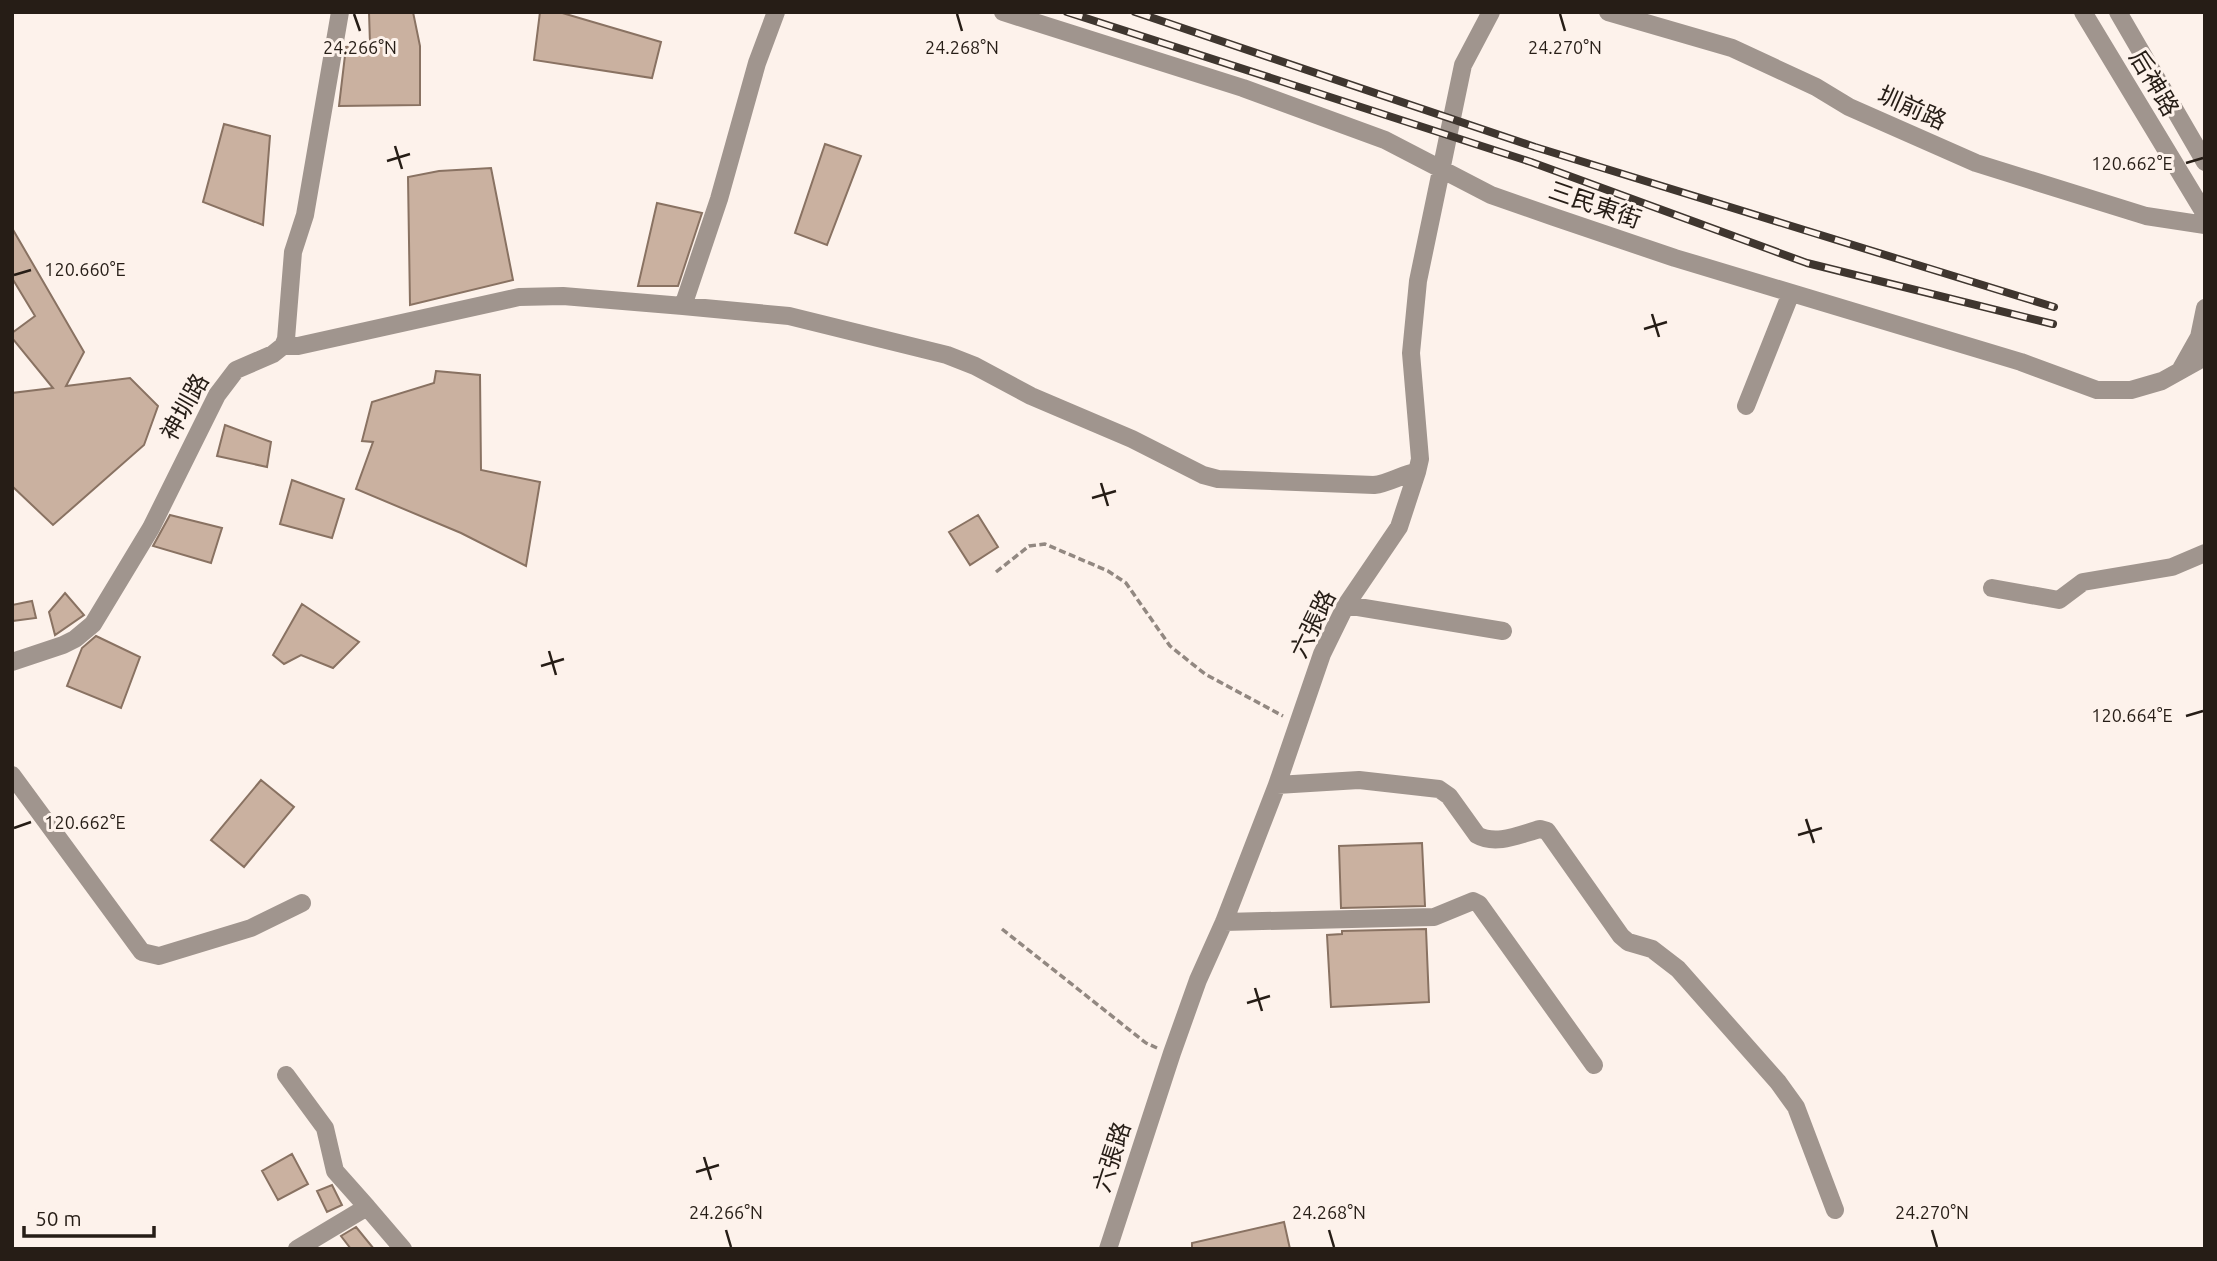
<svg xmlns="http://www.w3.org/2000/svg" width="2217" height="1261" font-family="Ubuntu,'Noto Sans TC',sans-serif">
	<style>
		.building { fill: #cab1a0; stroke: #897262; stroke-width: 2 }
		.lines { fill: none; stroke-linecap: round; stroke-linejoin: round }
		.path { stroke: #928881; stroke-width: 3.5; stroke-dasharray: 7 3.5; stroke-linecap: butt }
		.minor { stroke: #a0958e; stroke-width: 18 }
		.rail-casing { stroke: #3f362f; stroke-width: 8 }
		.rail { stroke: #fdf2eb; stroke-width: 5; stroke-dasharray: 16; stroke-linecap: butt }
		.ticks { fill: none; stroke: #261d16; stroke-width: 2.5 }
		.labels { text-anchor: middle; stroke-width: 6; stroke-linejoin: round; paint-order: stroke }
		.street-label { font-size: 24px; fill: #261d16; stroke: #fdf2eb }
		.ticks-label { font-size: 18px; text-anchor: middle; fill: #261d16; stroke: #fdf2eb; stroke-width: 6; stroke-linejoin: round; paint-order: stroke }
	</style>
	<rect width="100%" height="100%" fill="#fdf2eb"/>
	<path class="building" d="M369,12H413L420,46V105L339,106L346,47L370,44Z
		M540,12H559L661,42L652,78L534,60Z
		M224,124L270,136L263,225L203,202Z
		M825,144L861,156L827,245L795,233Z
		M491,168L513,280L410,305L408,177L439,171Z
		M657,203L702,213L678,286H638Z
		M12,228L84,352L66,386L130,378L158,406L144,445L53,525L12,486V393L53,388L12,338V333L35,316L12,278Z
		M436,371L480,375L481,470L540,482L526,566L461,533L356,489L373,442L362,441L372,402L434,383Z
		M225,425L271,442L267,467L217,456Z
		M292,480L344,499L332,538L280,524Z
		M170,515L222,528L211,563L153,546Z
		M978,515L998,547L970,565L949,532Z
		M65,593L84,615L55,635L49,612Z
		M32,601L36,618L12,621V605Z
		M302,604L359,642L333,668L301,655L284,664L273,655Z
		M96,636L140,657L121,708L67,686L82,648Z
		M261,780L294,807L244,867L211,840Z
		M1422,843L1425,906L1341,908L1339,846Z
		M1426,929L1429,1002L1331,1007L1327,935L1342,934V931Z
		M292,1154L308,1184L278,1200L262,1171Z
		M332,1185L342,1205L327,1212L317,1191Z
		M1284,1222L1290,1249H1192V1243Z
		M356,1227L374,1249H351L341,1236Z"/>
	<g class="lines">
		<path class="path" d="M996,572L1029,546L1045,544L1108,571L1126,583L1170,646L1205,674L1283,716
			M1002,929L1146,1043L1157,1048"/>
		<path class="minor" d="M776,12L757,63L719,199L683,306L789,316L947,355L975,366L1031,396L1132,439L1203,475L1218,479L1374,485C1390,483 1402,474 1417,472
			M1003,12L1243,88L1385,140L1491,195L1554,217L1675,258L2021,362L2097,390H2131L2162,381L2205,357
			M1608,12L1732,48L1816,87L1849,107L1976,163L2146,216L2205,225
			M2083,12L2205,214
			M2118,12L2205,162
			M283,346H298L519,297L563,296L683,306
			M2181,369L2199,337L2205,308
			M1746,406L1791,293
			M1992,588L2059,600L2083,582L2172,567L2205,553
			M1346,605L1503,631
			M12,662L63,645L75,639L93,624L151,528L217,395L236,370L273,354L283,346L286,339L293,252L305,215L340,12
			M12,775L142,952L159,956L251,928L302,903
			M1277,785L1359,780L1439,789L1449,796L1477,835C1496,846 1521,834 1540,829L1547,831L1621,936L1628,942L1652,949L1678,969L1778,1082L1796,1107L1835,1210
			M1224,922L1434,917L1473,901L1479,904L1594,1065
			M286,1075L325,1128L335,1171L367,1207
			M297,1249L367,1207L403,1249
			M1108,1249L1172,1053L1198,980L1224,922L1277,785L1322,654L1346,605L1399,527L1417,472L1420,459L1411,353L1418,281L1463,65L1491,12"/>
		<g class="rail-casing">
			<path id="rail" d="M1067,12L1531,162L1807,263L2053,324
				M1135,12L1535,147L2054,307"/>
		</g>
		<use href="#rail" class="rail"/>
	</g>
	<path class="ticks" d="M354,14L360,31M957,14L962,31M1560,14L1565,31M395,146L402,169M387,161L410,154M2186,163L2203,158M14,275L31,270M1652,314L1659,337M1644,329L1667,322M1101,483L1108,506M1092,498L1116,491M549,651L556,675M541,666L564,659M2186,716L2203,711M1806,819L1814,843M14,828L31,822M1798,835L1822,828M1255,988L1262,1011M1247,1003L1270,996M704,1157L711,1180M696,1172L719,1165M726,1230L731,1247M1329,1230L1334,1247M1932,1230L1937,1247"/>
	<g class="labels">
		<g class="street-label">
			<text transform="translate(2154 83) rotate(59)" y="8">后神路</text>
			<text transform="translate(1912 108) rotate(24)" y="8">圳前路</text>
			<text transform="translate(1595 205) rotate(19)" y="8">三民東街</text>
			<text transform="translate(185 407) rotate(-61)" y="8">神圳路</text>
			<text transform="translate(1313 624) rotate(-64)" y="8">六張路</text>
			<text transform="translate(1112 1157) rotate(-72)" y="8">六張路</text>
		</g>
	</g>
	<g class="ticks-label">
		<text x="360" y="54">24.266°N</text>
		<text x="962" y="54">24.268°N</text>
		<text x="1565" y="54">24.270°N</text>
		<text x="2132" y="170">120.662°E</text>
		<text x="85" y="276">120.660°E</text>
		<text x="2132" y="722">120.664°E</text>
		<text x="85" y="829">120.662°E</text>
		<text x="726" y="1219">24.266°N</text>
		<text x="1329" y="1219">24.268°N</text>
		<text x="1932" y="1219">24.270°N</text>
	</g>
	<rect width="2217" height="1261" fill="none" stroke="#261d16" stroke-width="28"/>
	<path d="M24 1226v10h130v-10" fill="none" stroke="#261d16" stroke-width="3.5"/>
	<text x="35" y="1226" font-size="21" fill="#261d16" stroke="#fdf2eb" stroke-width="5" paint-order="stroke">50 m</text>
</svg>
